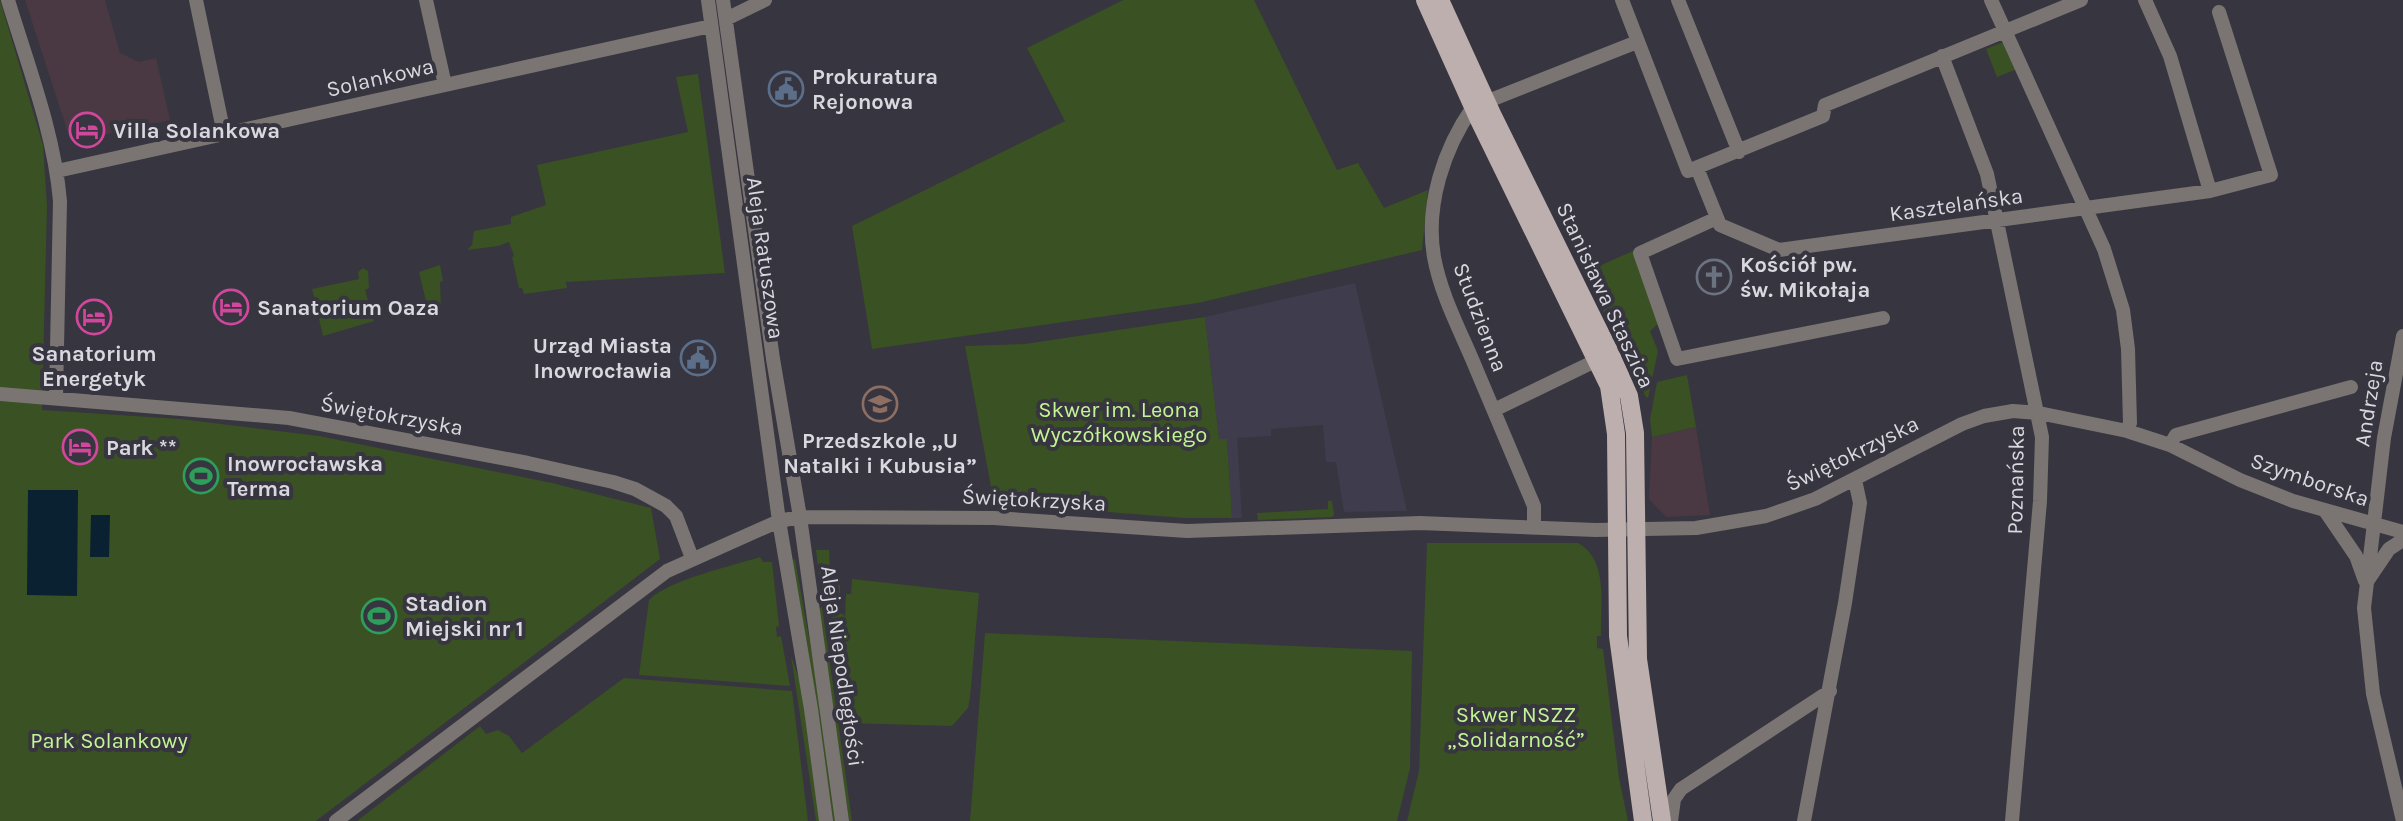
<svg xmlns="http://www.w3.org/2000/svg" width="2403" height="821" font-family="Karla,sans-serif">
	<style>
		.commercial { fill: #4a3943 }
		.industrial { fill: #3f3c4d }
		.green { fill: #3a5123 }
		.water { fill: #092130 }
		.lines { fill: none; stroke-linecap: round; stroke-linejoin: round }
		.minor { stroke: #7a7472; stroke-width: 14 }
		.major { stroke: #bcafad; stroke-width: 18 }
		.labels { text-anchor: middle; stroke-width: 8; stroke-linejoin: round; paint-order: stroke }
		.poi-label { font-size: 22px; font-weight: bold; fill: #d9d8df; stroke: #37353f; text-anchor: start }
		.street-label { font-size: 22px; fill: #d9d8df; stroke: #37353f }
		.park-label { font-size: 22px; fill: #c3f594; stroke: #37353f }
	</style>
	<rect width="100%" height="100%" fill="#37353f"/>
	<path class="commercial" d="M25,0H105L120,53L139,62L156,58L170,120L94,137V140L85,142L84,139H70Z
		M1696,427L1710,515L1666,517L1649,499L1652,437Z"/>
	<path class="industrial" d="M1355,283L1407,511L1344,512L1336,462H1326L1323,425L1271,429V436L1237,438L1242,518H1232L1227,439H1219L1205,317Z"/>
	<path class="green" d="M0,0L43,145L47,206L42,410L180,419L319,436L552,483L651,508L660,559L316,821H0Z
		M1123,0H1254L1337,170L1358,163L1384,208L1428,190L1422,250L1198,303L872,349L852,226L1065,121L1027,48Z
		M2006,41L2017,69L1997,77L1986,49Z
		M698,74L725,273L566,282L567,288L524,294L522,288H519L512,257L514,256L509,242L498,246L467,250L472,245L474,231L511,224V217L546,205L537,165L688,132L676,77Z
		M1633,251L1658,324L1650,331L1658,351L1648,398L1645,396L1640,380L1583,273Z
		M440,265L443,281L440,282L441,312L429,314L419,272Z
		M363,268L368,271L369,288L365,290L374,321L323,336L312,289L359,279L358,272Z
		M1205,317L1219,439H1227L1232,518H1184L994,503L965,346L1025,344Z
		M1687,375L1696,427L1652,437L1650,419L1657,382Z
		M1328,501H1332L1334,515L1332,517L1258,520L1257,513L1328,509Z
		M1427,543H1578C1609,560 1600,605 1601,636H1597V648L1603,649L1619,778L1628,821H1407L1419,771Z
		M816,550H829L830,570L840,586V594L825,596L820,585Z
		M760,557L763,562H772L779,626L776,627L777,637L781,636L790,686L639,675L649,600C668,580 732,566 760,557Z
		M795,559L813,660L836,821H832L791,560Z
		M852,579L979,593L970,698L968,708L952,726L847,723L830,606L845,616L846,594H851Z
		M822,606L852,821H849L819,610Z
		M985,633L1412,651L1410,768L1397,821H970Z
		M791,656L801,684L820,821H816Z
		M624,678L792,691L808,821H357L480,726L486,734L498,730L509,736L522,753Z"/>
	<path class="water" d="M28,490H78L77,596L27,595Z
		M91,515H110L109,557H90Z"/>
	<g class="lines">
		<path class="minor" d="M8,0C28,66 54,132 60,201L56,397
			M196,0L224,134
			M426,0L445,85
			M708,0L779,521L811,709L826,821
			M723,0L773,359L800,517L842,821
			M1622,0L1688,171L1823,116L1825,105L2081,0
			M1678,0L1739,152
			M1991,0L2104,249L2123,310L2128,349L2130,423L2127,431
			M2145,0L2170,56L2210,191
			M726,19L765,0
			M1942,56L1987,174L2042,437L2040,501L2012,821
			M1697,168L1720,225L1779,250L2210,191L2271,175L2219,12
			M57,171L711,26
			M1717,218L1640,253L1677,359L1883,318
			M0,394L289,418L528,463L613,482L635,489L666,506L676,516L692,558
			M1494,410L1589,364
			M2170,445L2176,435L2351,387
			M2326,512L2356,556L2365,581
			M1534,527V506C1515,461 1496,416 1477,371C1462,334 1441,296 1434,257C1425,205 1444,148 1473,107L1637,42
			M2368,580L2389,549L2403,540
			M336,821L667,571L779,521L800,517L994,518L1187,531L1420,523L1596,530L1696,528L1766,516L1815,499L1962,424L1984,416L2013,411L2039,413L2127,431L2170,445L2240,480L2293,501L2403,532
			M1671,821L1674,799L1681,789L1830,691
			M1804,821L1845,603L1860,503L1855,480
			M2403,821L2373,694L2364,608L2384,438L2403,336"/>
		<path class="major" d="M1425,0L1479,120L1609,386L1616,434L1618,636L1643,821
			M1440,0L1492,114L1610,353L1629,396L1635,433L1638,659L1662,821"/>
	</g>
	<defs>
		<g id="civic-ring" transform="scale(1.8)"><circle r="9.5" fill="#37353f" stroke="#5c6f8a" stroke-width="1.5"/><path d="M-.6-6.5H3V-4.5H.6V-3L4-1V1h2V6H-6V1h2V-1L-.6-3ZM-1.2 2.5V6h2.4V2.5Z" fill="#5c6f8a"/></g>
		<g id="hotel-ring" transform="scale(1.8)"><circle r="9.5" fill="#37353f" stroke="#d1479c" stroke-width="1.5"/><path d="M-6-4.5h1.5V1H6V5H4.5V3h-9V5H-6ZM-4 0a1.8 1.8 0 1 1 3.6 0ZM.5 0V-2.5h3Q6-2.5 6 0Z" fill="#d1479c"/></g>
		<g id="church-ring" transform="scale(1.8)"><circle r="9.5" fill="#37353f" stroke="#6b7280" stroke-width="1.5"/><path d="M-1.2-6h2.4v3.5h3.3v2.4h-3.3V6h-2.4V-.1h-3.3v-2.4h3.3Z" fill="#6b7280"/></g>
		<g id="school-ring" transform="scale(1.8)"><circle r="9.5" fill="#37353f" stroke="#8d6e63" stroke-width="1.5"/><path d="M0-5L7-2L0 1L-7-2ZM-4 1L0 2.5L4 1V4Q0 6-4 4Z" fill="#8d6e63"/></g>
		<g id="stadium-ring" transform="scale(1.8)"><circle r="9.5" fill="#37353f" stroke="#2e9e5b" stroke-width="1.5"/><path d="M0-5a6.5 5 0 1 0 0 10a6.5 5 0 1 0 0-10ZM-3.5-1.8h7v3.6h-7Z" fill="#2e9e5b"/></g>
	</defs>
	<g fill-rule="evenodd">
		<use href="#civic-ring" x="786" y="89"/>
		<use href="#hotel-ring" x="87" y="130"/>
		<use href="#church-ring" x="1714" y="277"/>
		<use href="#hotel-ring" x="231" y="307"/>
		<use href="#hotel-ring" x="94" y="317"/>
		<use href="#civic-ring" x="698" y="358"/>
		<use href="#school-ring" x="880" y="404"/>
		<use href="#hotel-ring" x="80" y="447"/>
		<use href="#stadium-ring" x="201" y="476"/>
		<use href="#stadium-ring" x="379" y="616"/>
	</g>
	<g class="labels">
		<g class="poi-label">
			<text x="812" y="84">Prokuratura<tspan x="812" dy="25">Rejonowa</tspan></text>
			<text x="113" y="138">Villa Solankowa</text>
			<text x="1740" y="272">Kościół pw.<tspan x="1740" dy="25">św. Mikołaja</tspan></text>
			<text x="257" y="315">Sanatorium Oaza</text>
			<text x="672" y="353" text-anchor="end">Urząd Miasta<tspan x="672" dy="25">Inowrocławia</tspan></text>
			<text x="94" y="361" text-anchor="middle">Sanatorium<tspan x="94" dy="25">Energetyk</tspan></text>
			<text x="880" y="448" text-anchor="middle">Przedszkole „U<tspan x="880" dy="25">Natalki i Kubusia”</tspan></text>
			<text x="106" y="455">Park **</text>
			<text x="227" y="471">Inowrocławska<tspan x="227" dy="25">Terma</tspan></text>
			<text x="405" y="611">Stadion<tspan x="405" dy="25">Miejski nr 1</tspan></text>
		</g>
		<g class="street-label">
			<text transform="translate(380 77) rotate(-13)" y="8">Solankowa</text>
			<text transform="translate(1956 204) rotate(-8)" y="8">Kasztelańska</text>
			<text transform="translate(766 258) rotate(82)" y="8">Aleja Ratuszowa</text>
			<text transform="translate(1606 295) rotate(65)" y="8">Stanisława Staszica</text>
			<text transform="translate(1481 317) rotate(69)" y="8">Studzienna</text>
			<text transform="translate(2368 403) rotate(-81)" y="8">Andrzeja</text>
			<text transform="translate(392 415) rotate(10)" y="8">Świętokrzyska</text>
			<text transform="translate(1852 453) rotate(-26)" y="8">Świętokrzyska</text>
			<text transform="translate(2310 479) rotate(19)" y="8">Szymborska</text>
			<text transform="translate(2015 480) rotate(-89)" y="8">Poznańska</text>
			<text transform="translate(1034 499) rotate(3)" y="8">Świętokrzyska</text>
			<text transform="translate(843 666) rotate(82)" y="8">Aleja Niepodległości</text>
		</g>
		<g class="park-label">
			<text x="1119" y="417">Skwer im. Leona<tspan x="1119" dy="25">Wyczółkowskiego</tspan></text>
			<text x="1516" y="722">Skwer NSZZ<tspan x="1516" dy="25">„Solidarność”</tspan></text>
			<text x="109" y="748">Park Solankowy</text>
		</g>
	</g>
</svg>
